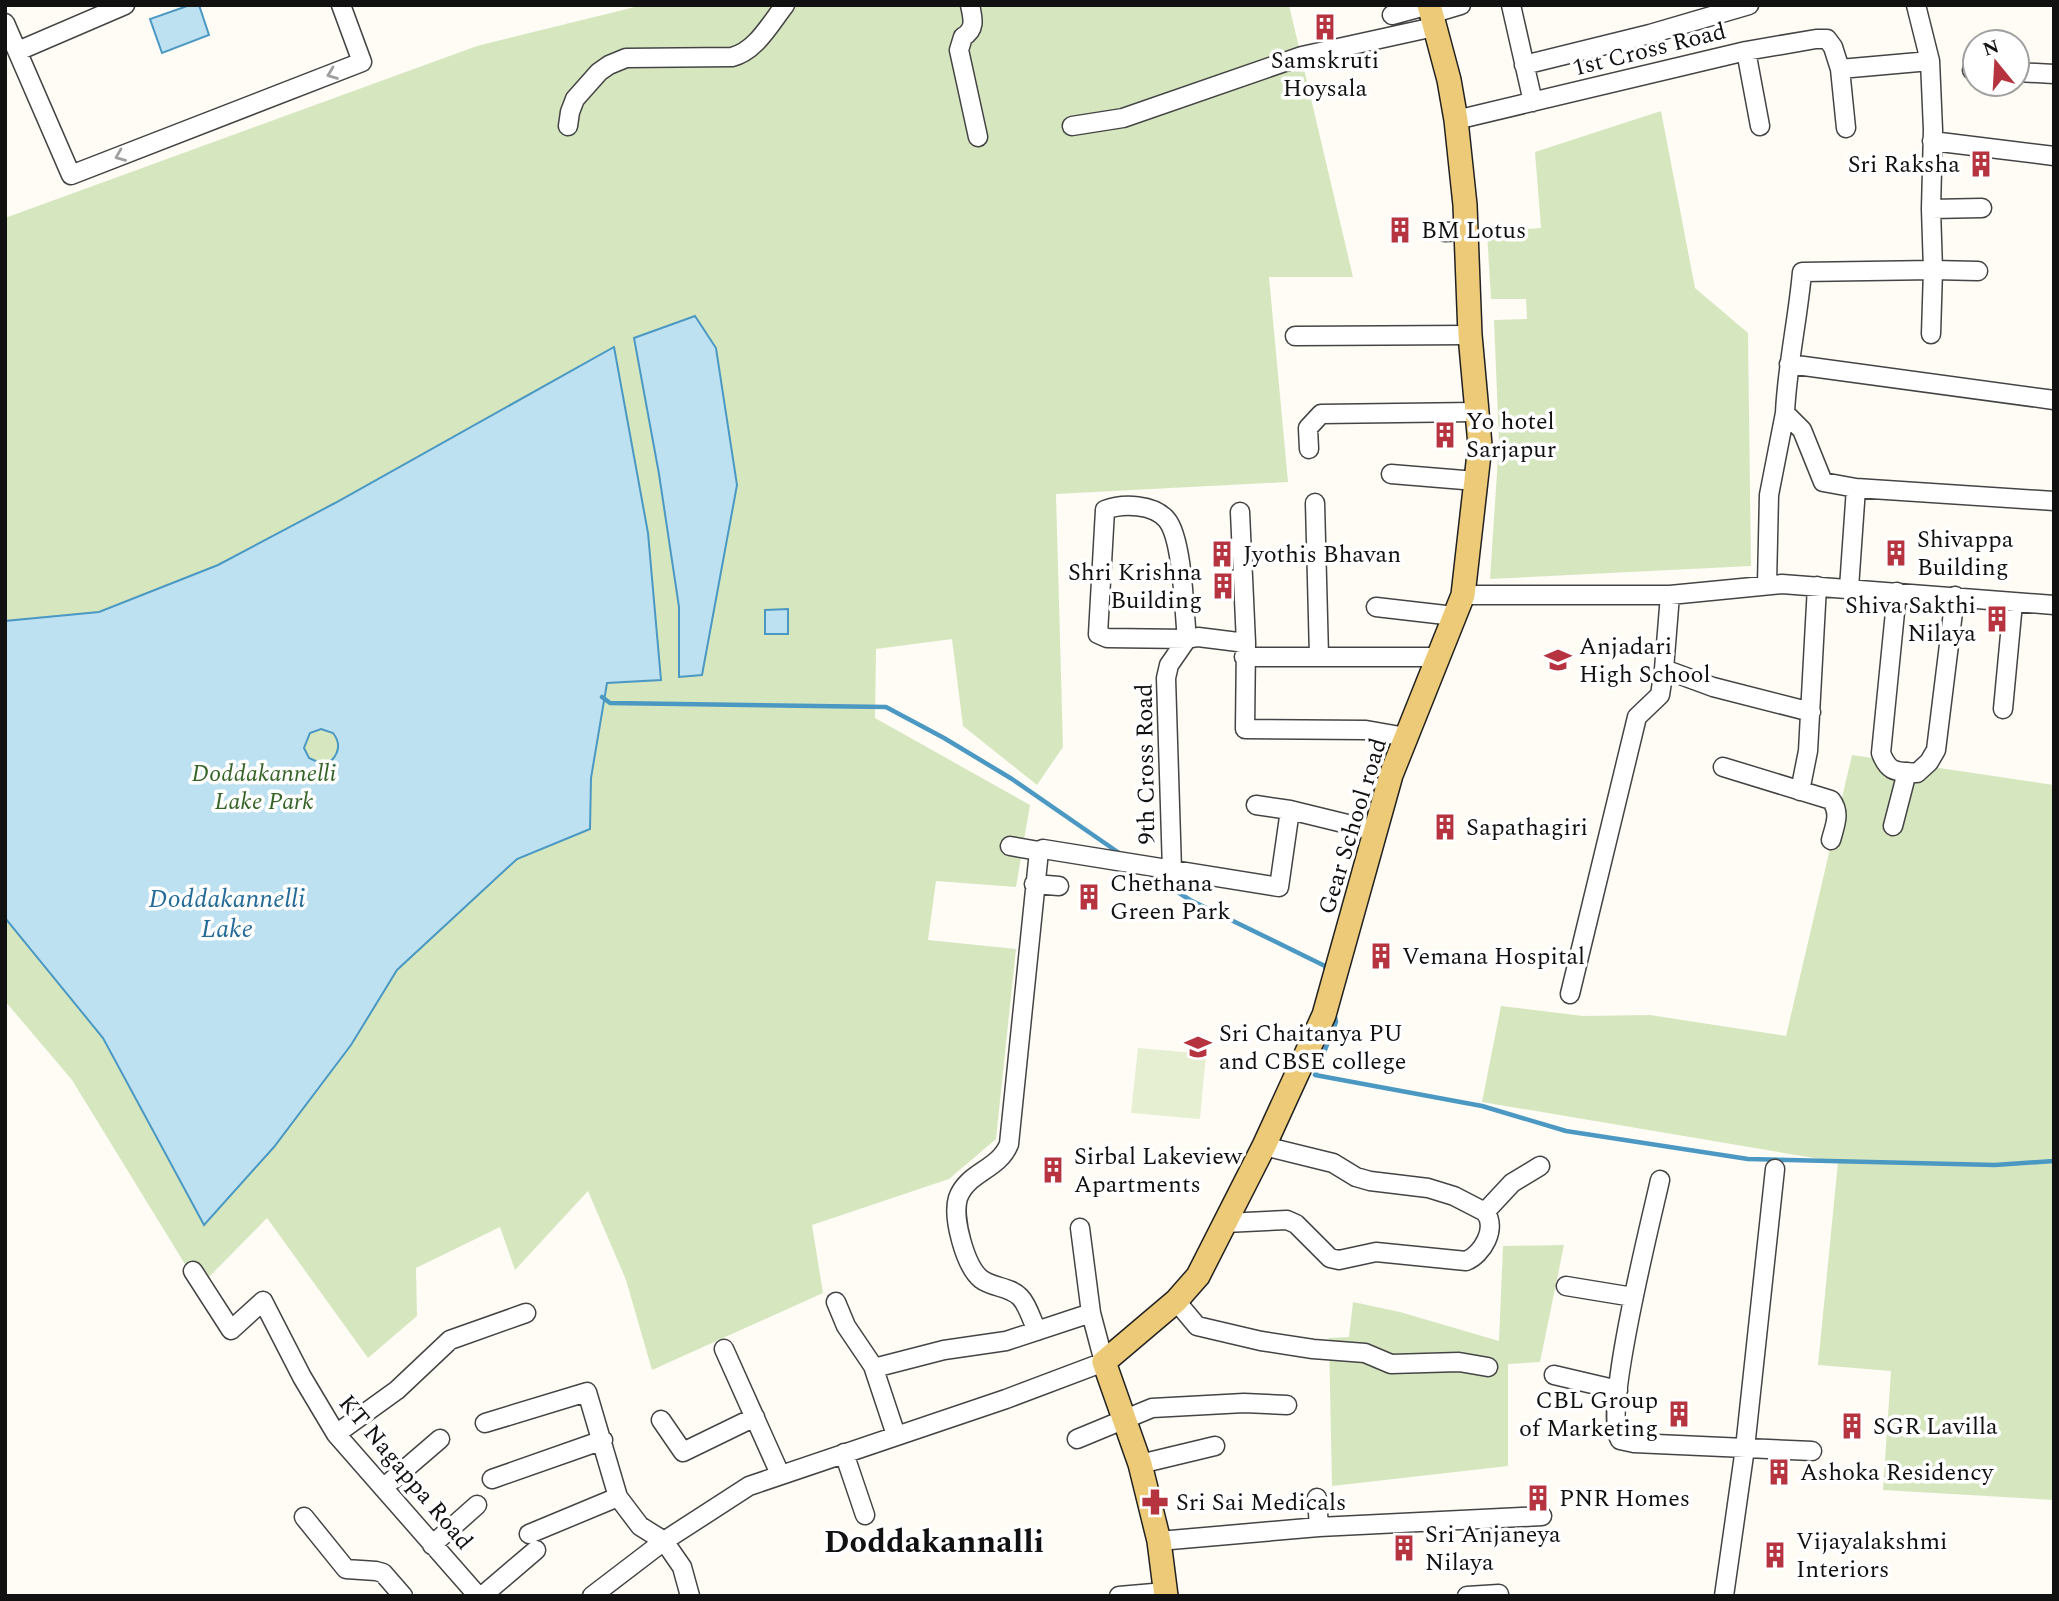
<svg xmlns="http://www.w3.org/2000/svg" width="2059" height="1601" font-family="Spectral,serif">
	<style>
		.green { fill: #d6e7c0 }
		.pitch { fill: #e6efd1 }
		.water { fill: #bee1f1; stroke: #4b98c2; stroke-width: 2; fill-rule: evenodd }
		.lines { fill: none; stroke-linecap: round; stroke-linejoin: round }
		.stream { stroke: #4b98c2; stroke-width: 4.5 }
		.minor-casing { stroke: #444; stroke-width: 21 }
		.major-casing { stroke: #222; stroke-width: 26 }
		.minor { stroke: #fff; stroke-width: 18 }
		.major { stroke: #ecca77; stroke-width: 23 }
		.oneway { stroke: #a0a0a0 }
		.labels { text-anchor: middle; stroke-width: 7; stroke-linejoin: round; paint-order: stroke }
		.street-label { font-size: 24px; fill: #111; stroke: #fff }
		.poi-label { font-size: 24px; fill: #111; stroke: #fff; text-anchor: start }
		.park-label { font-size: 24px; font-style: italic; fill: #356426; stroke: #fff }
		.water-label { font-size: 26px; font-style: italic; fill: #246b99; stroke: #fff }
		.district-label { font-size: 32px; font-weight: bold; fill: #111; stroke: #fff }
	</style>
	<rect width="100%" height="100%" fill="#fefcf5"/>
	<path class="green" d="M643,5L754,7L757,5H1289L1353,277H1269L1288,482L1056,494L1063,747L1037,785L963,726L952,639L876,649L875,718L1030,805L1016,887L936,881L928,940L1016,949L996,1139L949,1179L812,1225L823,1293L652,1370L626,1280L588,1191L515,1270L500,1227L416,1268L417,1316L368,1358L267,1218L199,1287L72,1080L5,1001V218L477,46Z
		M1661,111L1695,288L1748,333L1751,566L1490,579L1499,442L1494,320L1527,319L1526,299H1491L1487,232L1541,228L1535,152Z
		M1852,755L2054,785V1500L1883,1490L1891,1371L1818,1365L1838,1162L1482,1102L1501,1006L1583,1016L1650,1015L1786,1036Z
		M1564,1245L1540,1362L1508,1364V1466L1332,1486L1329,1338L1349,1337L1353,1302L1400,1312L1499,1341L1503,1246Z"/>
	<path class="pitch" d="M1138,1048L1206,1054L1200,1119L1131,1113Z"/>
	<path class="water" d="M190,5H199L209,35L162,53L150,19Z
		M695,316L716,348L737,485L702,675L679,677V607L659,474L634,338Z
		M614,347L648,533L661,680L607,683L591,778L590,829L517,859L397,970L351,1045L274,1147L204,1225L103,1038L5,918V621L99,612L218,565L335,503ZM321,729L333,733C340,742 340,751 332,760L320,763L309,758L304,748L310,733Z
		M788,609V634H765V610Z"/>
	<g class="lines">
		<path class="stream" d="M602,697L610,703L886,707L944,738L1012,779L1122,855
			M1150,874L1190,900L1325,966L1326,972
			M1334,1012L1336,1022L1315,1075L1482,1106L1566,1131L1748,1159L1995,1165L2054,1161"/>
		<g class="minor-casing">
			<path id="minor" d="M970,5C973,19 976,29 963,37L959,50L978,137
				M1511,5L1533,102
				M1916,5L1930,61L1933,130L1931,209L1933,270L1802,272C1798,319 1787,366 1785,413L1802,430L1823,482L1856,488L2054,501
				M1431,14L1461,5
				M1392,15L1429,5
				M5,23L71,175L362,62L341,5
				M18,51L125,5
				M1746,51L1760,126
				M1524,65L1650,34L1749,5
				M1840,69L1846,128
				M1972,70H1975
				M2017,72L2054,74
				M1456,120L1746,51L1816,39H1827L1833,47L1840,69L1930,61
				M568,126L570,112L575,99L599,72L609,65L626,58L732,57C756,51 770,24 785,5
				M1072,126L1123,118L1302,56L1434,27
				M1932,141L2054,156
				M1931,209L1982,208
				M1445,232L1465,231
				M1931,334L1933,270L1978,271
				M1295,336L1470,335
				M1789,364L2054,400
				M1309,449L1308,428L1321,414L1475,412
				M1391,474L1476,481
				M1315,503L1319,656
				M1240,512L1246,643L1245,729L1366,730L1406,737
				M1767,584L1769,495L1785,413
				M1849,588L1856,488
				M1897,592L1881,753C1889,774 1897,771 1917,773L1929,762L1936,750L1955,596
				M1463,595H1670L1782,584L2054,605
				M1376,607L1454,616
				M1187,639C1184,612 1183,540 1167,520C1154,504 1123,503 1105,510L1098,634L1107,638L1187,639L1198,637L1246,643
				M1244,657H1438
				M1664,669L1713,687L1811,712
				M2003,709L2013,603
				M1723,767L1831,800C1841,813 1835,825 1831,840
				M1800,791L1808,751L1817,586
				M1256,805L1290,810
				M1893,826L1907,772
				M1010,846L1039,851
				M1172,870L1166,678L1169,665L1187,639
				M1034,884L1059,886
				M1570,994L1637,717L1660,695L1664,669L1670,595
				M1775,1169L1745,1448L1812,1451
				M1660,1180C1651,1221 1602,1413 1620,1440L1634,1443L1745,1448L1724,1596
				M1485,1212L1512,1183L1540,1166
				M1225,1223L1287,1220L1296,1224L1330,1258L1339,1260L1376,1252L1466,1261C1482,1255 1498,1228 1485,1212L1454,1196L1428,1188L1370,1181L1356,1177L1333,1163L1264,1146
				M1080,1228L1091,1313
				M193,1271L231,1330L263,1301L302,1377L336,1434L478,1596
				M1566,1286L1633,1297
				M1176,1301L1197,1326L1261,1341L1313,1349L1365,1353L1391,1364L1459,1362L1488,1367
				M1037,1331C1032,1321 1028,1305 1020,1297C1009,1286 993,1288 981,1279C965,1266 952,1217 958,1198C967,1172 999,1170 1009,1144L1039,851L1043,849L1279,887L1290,810L1376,831
				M724,1349L780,1474
				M873,1366L896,1435
				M1554,1375L1618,1390
				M661,1420L683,1452L755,1417
				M485,1423L587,1392L618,1497L640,1526L664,1541L682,1567L690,1596
				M336,1434L397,1390L450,1340L526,1313
				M1077,1439L1152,1408L1244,1403L1287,1405
				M844,1453L865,1515
				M1140,1464L1215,1446
				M492,1479L603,1440
				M383,1488L440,1439
				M1317,1498L1319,1527
				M304,1517L346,1569L376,1571L383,1573L403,1596
				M529,1534L618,1497
				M1159,1541L1319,1527L1542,1516
				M432,1545L477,1505
				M482,1596L536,1550
				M592,1596L664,1541L749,1486L1006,1399L1104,1362L1091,1313L1006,1341L944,1350L878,1367L873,1366L846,1326L836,1302
				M1119,1596L1165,1592
				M1467,1596L1499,1594"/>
		</g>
		<g class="major-casing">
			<path id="major" d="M1166,1596L1159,1541L1140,1464L1104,1362L1176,1301L1198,1276L1264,1146L1324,1015L1391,775L1463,595L1480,445L1470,335L1465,205L1456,120L1449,80L1429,5"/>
		</g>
		<use href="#minor" class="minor"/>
		<use href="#major" class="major"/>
	</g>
	<defs><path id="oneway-chevron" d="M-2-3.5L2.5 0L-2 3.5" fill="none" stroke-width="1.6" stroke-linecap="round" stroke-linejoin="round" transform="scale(1.75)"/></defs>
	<g class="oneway">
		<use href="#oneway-chevron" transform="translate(332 74) rotate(159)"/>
		<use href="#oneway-chevron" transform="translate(120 156) rotate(158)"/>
	</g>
	<defs>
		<g id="building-bare" transform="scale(2.1)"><path d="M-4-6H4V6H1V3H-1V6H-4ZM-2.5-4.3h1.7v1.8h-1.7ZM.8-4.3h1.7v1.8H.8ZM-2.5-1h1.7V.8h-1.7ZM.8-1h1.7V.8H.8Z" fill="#b53440" stroke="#fff" stroke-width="2.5" paint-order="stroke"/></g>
		<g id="school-bare" transform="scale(2.1)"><path d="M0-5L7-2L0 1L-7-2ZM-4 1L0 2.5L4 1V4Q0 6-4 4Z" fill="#b53440" stroke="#fff" stroke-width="2.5" paint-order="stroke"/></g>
		<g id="pharmacy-bare" transform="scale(2.1)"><path d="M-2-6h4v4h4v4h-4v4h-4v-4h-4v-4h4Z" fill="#b53440" stroke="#fff" stroke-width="2.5" paint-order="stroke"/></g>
	</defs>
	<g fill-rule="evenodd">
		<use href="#building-bare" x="1325" y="27"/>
		<use href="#building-bare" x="1981" y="164"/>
		<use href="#building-bare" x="1400" y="230"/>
		<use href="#building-bare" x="1445" y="435"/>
		<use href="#building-bare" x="1896" y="553"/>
		<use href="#building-bare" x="1222" y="554"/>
		<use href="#building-bare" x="1223" y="586"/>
		<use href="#building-bare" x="1997" y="619"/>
		<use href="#school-bare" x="1558" y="660"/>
		<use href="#building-bare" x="1445" y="827"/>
		<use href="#building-bare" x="1089" y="897"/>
		<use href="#building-bare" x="1381" y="956"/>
		<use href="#school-bare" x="1198" y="1047"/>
		<use href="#building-bare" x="1053" y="1170"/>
		<use href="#building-bare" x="1679" y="1414"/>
		<use href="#building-bare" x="1852" y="1426"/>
		<use href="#building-bare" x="1779" y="1472"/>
		<use href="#building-bare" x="1538" y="1498"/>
		<use href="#pharmacy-bare" x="1155" y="1502"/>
		<use href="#building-bare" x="1404" y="1548"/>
		<use href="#building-bare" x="1775" y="1555"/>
	</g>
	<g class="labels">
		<g class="street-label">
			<text transform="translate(1649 49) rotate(-14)" y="8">1st Cross Road</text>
			<text transform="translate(1145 764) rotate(-91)" y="8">9th Cross Road</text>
			<text transform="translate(1352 826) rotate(-73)" y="8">Gear School road</text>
			<text transform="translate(406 1472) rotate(50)" y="8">KT Nagappa Road</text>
		</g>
		<g class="poi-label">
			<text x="1325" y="68" text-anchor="middle">Samskruti<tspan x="1325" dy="28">Hoysala</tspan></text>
			<text x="1960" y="172" text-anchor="end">Sri Raksha</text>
			<text x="1421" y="238">BM Lotus</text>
			<text x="1466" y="429">Yo hotel<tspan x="1466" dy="28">Sarjapur</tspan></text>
			<text x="1917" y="547">Shivappa<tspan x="1917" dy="28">Building</tspan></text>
			<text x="1243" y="562">Jyothis Bhavan</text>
			<text x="1202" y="580" text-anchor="end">Shri Krishna<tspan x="1202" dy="28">Building</tspan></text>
			<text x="1976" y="613" text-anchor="end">Shiva Sakthi<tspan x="1976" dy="28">Nilaya</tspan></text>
			<text x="1579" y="654">Anjadari<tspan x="1579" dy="28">High School</tspan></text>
			<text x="1466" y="835">Sapathagiri</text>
			<text x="1110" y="891">Chethana<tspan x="1110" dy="28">Green Park</tspan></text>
			<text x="1402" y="964">Vemana Hospital</text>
			<text x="1219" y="1041">Sri Chaitanya PU<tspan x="1219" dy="28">and CBSE college</tspan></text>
			<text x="1074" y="1164">Sirbal Lakeview<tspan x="1074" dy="28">Apartments</tspan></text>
			<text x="1658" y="1408" text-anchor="end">CBL Group<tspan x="1658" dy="28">of Marketing</tspan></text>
			<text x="1873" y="1434">SGR Lavilla</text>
			<text x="1800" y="1480">Ashoka Residency</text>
			<text x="1559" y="1506">PNR Homes</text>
			<text x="1176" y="1510">Sri Sai Medicals</text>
			<text x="1425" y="1542">Sri Anjaneya<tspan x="1425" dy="28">Nilaya</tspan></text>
			<text x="1796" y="1549">Vijayalakshmi<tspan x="1796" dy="28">Interiors</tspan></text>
		</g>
		<g class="park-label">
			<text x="264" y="781">Doddakannelli<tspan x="264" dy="28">Lake Park</tspan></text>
		</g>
		<g class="water-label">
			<text x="227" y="907">Doddakannelli<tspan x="227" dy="30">Lake</tspan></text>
		</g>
		<g class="district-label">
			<text x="934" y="1552">Doddakannalli</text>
		</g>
	</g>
	<rect width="2059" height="1601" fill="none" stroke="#111111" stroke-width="14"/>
	<g transform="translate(1996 63) rotate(342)"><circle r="33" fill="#ffffff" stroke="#a0a0a0" stroke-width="2"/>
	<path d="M0-5L12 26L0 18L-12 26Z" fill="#b53440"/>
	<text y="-10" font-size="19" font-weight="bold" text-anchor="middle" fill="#111111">N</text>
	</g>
</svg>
